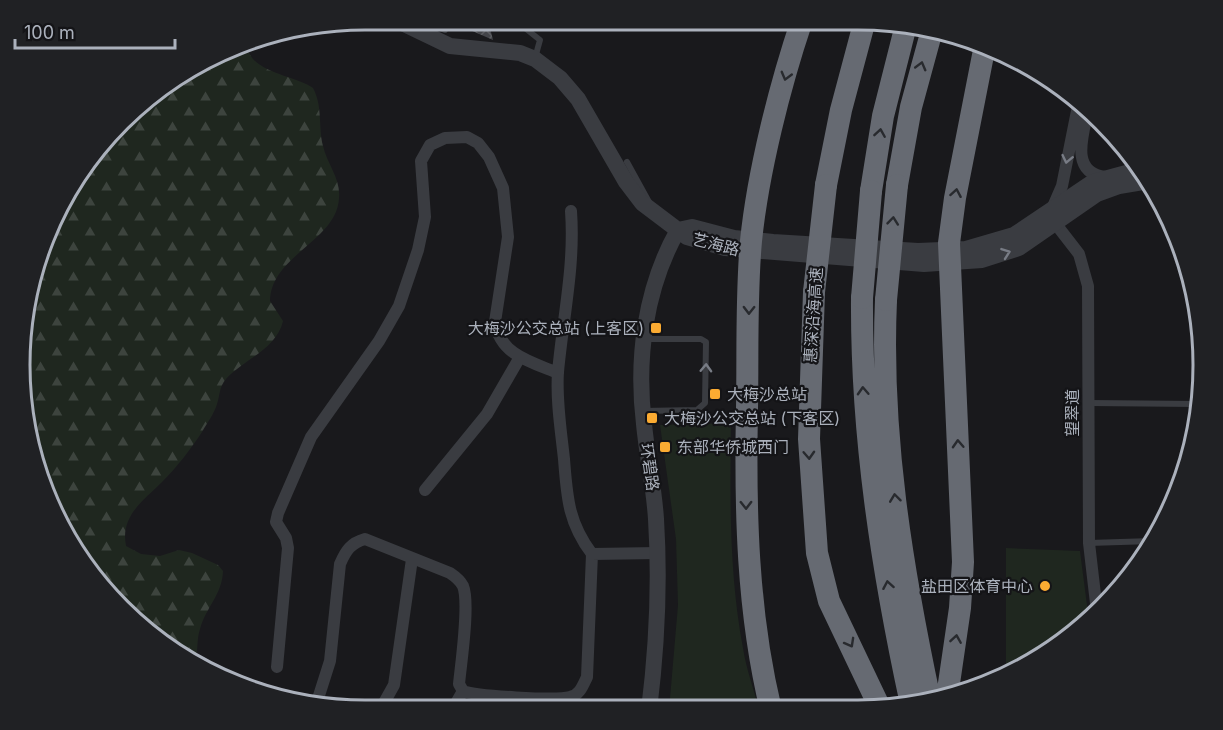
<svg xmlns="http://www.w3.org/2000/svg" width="1223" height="730" font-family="Inter,'Noto Sans SC',sans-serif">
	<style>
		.forest { fill: url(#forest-firs) }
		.park { fill: #1f271f }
		.building { fill: url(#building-cross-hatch) }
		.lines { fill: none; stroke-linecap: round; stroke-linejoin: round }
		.service { stroke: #3a3c41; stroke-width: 6 }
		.minor { stroke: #3a3c41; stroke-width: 12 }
		.tertiary { stroke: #3a3c41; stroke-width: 16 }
		.motorway { stroke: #666a72; stroke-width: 22 }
		.motorway-bridge { stroke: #666a72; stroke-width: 22 }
		.oneway { stroke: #282a2e }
		.oneway2 { stroke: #787c85 }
		.poi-dot { fill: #fbab32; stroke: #141417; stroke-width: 2 }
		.labels { text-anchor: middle; stroke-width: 4.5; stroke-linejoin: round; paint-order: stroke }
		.street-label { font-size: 16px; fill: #abb1bc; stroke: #141417 }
		.poi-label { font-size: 16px; fill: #abb1bc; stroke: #141417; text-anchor: start }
		.rim { fill: none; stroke: #abb1bc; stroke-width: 3 }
	</style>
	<defs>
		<pattern id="forest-firs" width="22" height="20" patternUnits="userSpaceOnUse" patternTransform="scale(1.5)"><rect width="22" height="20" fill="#1f271f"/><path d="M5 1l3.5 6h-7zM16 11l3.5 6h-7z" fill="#3d443e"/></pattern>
		<pattern id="building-cross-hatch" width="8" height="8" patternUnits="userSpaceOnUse" patternTransform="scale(1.5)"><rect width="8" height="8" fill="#434449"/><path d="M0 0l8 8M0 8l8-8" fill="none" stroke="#5b5d61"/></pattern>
	</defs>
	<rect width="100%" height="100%" fill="#19191c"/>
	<path class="forest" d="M248,41C243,72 295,75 313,88C323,107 318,126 323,146C327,164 341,179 339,198C337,241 271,255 270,301L283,321C276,350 244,359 226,379C219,387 220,395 217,404C214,414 207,423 202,432C190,450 177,467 162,482C143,501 120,516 126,546L141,554L160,556L179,550L192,553L218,565L223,571C222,595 206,607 200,629C196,640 199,652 194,663L173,652L91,576L38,476L20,365L38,254L78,173L156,90Z"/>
	<path class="park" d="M731,423C730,499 729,573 743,648C746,669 754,689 759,710H669L678,605L676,539L660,425Z
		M1006,548L1080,551L1089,621L1031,664L1006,675Z"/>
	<path class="building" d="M447,20H488L493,40Z"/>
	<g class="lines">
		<path class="service" d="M422,20L445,30
			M515,20L540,40L535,58
			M627,162L649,202
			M1089,403L1197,404
			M643,411L697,410L705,403L706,342L701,339H646
			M1089,543L1152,541"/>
		<path class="minor" d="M1087,115C1082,138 1071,173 1105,177
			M1052,209L1062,186L1078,106
			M571,211C575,266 563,317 558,372C556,400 561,431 564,459C567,497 568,522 592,554
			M1055,223L1079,254L1088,286L1089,543L1097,612
			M425,490L487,414L520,357
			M277,667L288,548L286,538L276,522L278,513L311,437L379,341L399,306L418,250L425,217L421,161L430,145L445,138L467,137L478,143L489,157L503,188L508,237L495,322C500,355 531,362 558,373
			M316,705L330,661L340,564C346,550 351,543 365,539L450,573C456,577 460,580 463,586C470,603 461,663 459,684L463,691C476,696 556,701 570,697C580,695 583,685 587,677L592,554L658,553
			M380,710L394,685L412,559
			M452,710L463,691"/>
		<path class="tertiary" d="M396,20L450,46L520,53L535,59L560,78L578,99L626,182L642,203L687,237L725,248L924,264L982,260L1019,248L1097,194L1119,186L1149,181
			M678,230L692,227L734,238L773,242L918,251L966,249L1014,235L1093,182L1141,169
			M649,710C657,646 660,583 656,519C654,487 647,456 644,424C636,359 645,288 678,230"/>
		<path class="motorway" d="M826,185L841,110L865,20
			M897,185L911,107L932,30
			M871,191L883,116L906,25
			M814,292L809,439L817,553L829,601L881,710
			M862,298C861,435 882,570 911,704
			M886,300C880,435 902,568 930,700
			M947,697L960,608L963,562L949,243L955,198L985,45
			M771,710C747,611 745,509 747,408C748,353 746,296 751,241C758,172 780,85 802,20"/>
		<path class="motorway-bridge" d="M814,292L826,185
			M862,298L871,191
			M886,300L897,185"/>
	</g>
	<defs><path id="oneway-chevron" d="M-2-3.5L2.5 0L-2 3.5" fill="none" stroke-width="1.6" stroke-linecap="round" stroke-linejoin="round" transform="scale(1.5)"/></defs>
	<g class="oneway">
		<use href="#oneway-chevron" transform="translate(921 66) rotate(-75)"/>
		<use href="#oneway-chevron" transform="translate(786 76) rotate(105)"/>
		<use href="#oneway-chevron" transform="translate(880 133) rotate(-81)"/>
		<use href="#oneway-chevron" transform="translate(956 193) rotate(-80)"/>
		<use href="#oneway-chevron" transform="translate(893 221) rotate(-84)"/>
		<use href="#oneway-chevron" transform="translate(749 310) rotate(91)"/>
		<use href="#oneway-chevron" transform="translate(863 391) rotate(-93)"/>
		<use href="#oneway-chevron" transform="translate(958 444) rotate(-93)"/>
		<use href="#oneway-chevron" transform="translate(809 455) rotate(87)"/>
		<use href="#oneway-chevron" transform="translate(895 498) rotate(-97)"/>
		<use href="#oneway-chevron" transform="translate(746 505) rotate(89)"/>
		<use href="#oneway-chevron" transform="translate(888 585) rotate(-100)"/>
		<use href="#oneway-chevron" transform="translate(956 639) rotate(-81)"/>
		<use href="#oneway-chevron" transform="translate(850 643) rotate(61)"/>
	</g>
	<g class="oneway2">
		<use href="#oneway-chevron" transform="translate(1067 159) rotate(102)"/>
		<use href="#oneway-chevron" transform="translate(1006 253) rotate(-20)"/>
		<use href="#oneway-chevron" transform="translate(706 368) rotate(-88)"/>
	</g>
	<g class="poi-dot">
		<rect x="650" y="322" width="12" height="12" rx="3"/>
		<rect x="709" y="388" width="12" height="12" rx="3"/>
		<rect x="646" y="412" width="12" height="12" rx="3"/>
		<rect x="659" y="441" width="12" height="12" rx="3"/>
		<circle cx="1045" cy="586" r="6"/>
	</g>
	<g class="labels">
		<g class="street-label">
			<text transform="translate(716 244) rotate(14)" y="6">艺海路</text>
			<text transform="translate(813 315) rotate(-86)" y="6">惠深沿海高速</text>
			<text transform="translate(1072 413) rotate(-90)" y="6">望翠道</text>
			<text transform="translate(650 467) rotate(82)" y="6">环碧路</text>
		</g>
		<g class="poi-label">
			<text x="644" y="334" text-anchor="end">大梅沙公交总站 (上客区)</text>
			<text x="727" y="400">大梅沙总站</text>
			<text x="664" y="424">大梅沙公交总站 (下客区)</text>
			<text x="677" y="453">东部华侨城西门</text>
			<text x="1033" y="592" text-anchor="end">盐田区体育中心</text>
		</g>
	</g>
	<path d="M0 0H1223V730H0ZM365 30H858A335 335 0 0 1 1193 365V365A335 335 0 0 1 858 700H365A335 335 0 0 1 30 365V365A335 335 0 0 1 365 30Z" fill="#202124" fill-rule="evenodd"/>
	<path class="rim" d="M365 30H858A335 335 0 0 1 1193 365V365A335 335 0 0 1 858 700H365A335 335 0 0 1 30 365V365A335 335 0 0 1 365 30Z"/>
	<path d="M15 39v9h160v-9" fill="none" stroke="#abb1bc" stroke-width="3"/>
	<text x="24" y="39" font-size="18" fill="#abb1bc" stroke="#141417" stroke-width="4.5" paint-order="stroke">100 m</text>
</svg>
